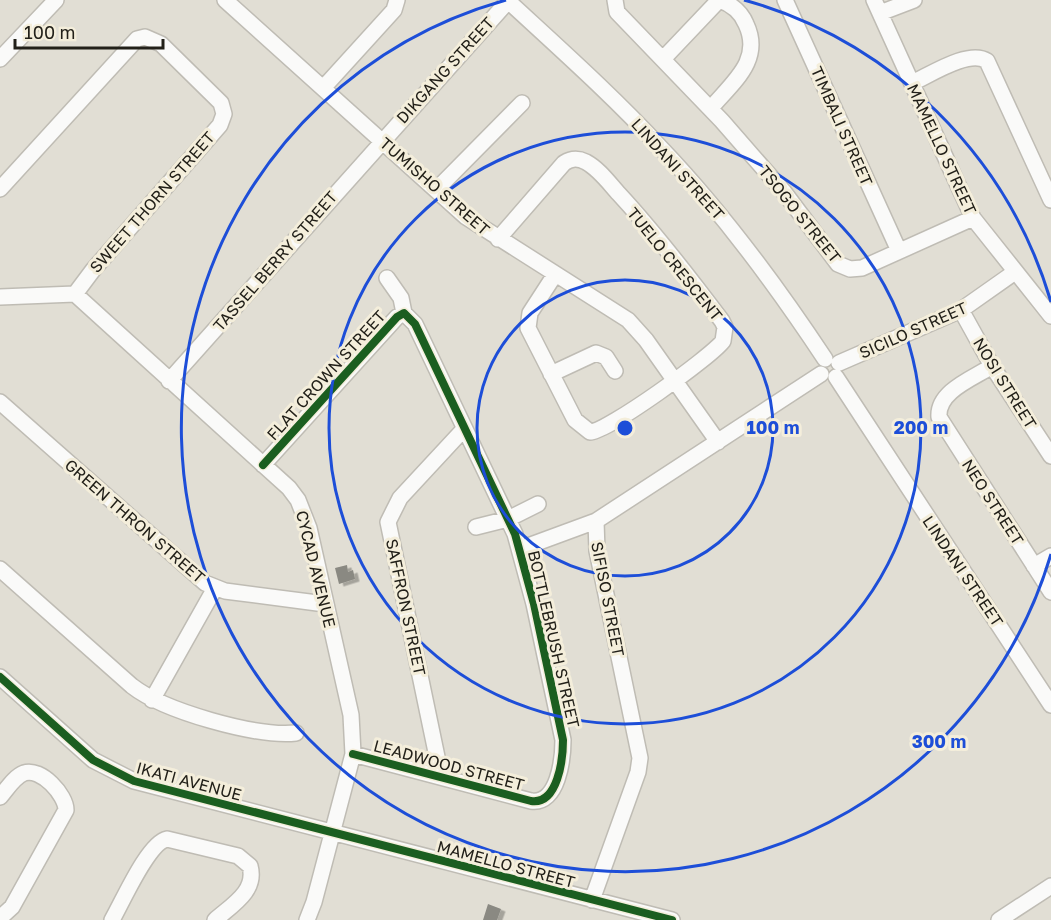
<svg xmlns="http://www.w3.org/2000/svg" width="1051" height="920" font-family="'Golos Text',sans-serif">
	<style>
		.building { fill: #8a8982; filter: url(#shadow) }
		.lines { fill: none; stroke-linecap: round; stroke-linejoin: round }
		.minor-casing { stroke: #bfbcb4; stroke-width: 18 }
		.minor { stroke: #fafaf9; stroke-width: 15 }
		.cycleway-casing { stroke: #f4eedb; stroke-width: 11 }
		.cycleway { stroke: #1b5e20; stroke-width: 8 }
		.ring { fill: none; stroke: #1d4ed8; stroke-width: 3 }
		.labels { text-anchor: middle; stroke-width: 6; stroke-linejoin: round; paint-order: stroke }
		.street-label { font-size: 16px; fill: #222019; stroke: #f4eedb }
		.centre { fill: #1d4ed8; stroke: #f4eedb; stroke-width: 3 }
		.ring-label { font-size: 18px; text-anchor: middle; font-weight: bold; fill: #1d4ed8; stroke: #f4eedb; stroke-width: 6; stroke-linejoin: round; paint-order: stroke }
	</style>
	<defs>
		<filter id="shadow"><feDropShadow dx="4.5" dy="2.5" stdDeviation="0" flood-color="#0004"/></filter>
	</defs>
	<rect width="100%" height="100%" fill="#e1ded4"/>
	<path class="building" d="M347,565L348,572L353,570L355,579L339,584L335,568Z
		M488,904L501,909L497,920H483Z"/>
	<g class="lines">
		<g class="minor-casing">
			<path id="minor" d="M225,0L466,217L628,320L646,340L718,442
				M507,0C559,48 613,96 661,148C723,213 776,285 825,359
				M615,0L617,12L722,121L784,192L838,264L850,269L862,268L973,218
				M785,0L899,251
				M874,0L973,218L1051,316
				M880,13L914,0
				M0,59L56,0
				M663,59L719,0C731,4 741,12 746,24C763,60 733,82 711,108
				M912,83C930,75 969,49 987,61L1051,200
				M324,87L394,10L397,0
				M0,189L137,39L145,37L161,44L221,103L224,114L220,125L93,270L75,294
				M436,190L522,103
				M498,239L564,163C572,158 578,158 586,162C599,169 609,183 619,194C656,234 689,277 722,321L725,327L723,341C711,357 607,432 590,432L575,420L528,328L530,313L554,276
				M387,278L401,298L404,313
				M0,297L75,294L289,488L298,500L309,528L351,715L353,754L314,902L307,920
				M961,310L992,366L1051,456
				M839,363L961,310L1015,272
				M992,366C974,378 937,391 939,417L1051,592
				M551,374L596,353L606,357L615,371
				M836,377L1051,705
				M169,381L509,0
				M0,402L205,583L225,591L325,604
				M263,465L397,317L404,313L415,324L515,534L534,604L563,740C563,759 558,805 531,801L353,754
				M476,527L508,519L538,504
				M520,549L596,521
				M1034,566L1051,556
				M0,569L132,686C164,711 255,737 296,733
				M0,677L93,760L134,781L672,920
				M152,700L215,588
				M441,776L388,522L400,498L464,429
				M0,797C7,789 14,777 24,773C41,767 66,795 66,810L12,907L0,918
				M592,900L638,772L640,758L597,551L596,521L821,374
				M112,920C123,901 148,843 167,839L238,856L250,866C257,891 232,905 215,920
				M999,920L1051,886"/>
		</g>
		<use href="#minor" class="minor"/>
		<g class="cycleway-casing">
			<path id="cycleway" d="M263,465L397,317L404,313L415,324L515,534L534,604L563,740C563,759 558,805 531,801L353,754
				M0,677L93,760L134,781L672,920"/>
		</g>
		<use href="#cycleway" class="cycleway"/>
	</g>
	<g class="ring">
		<circle cx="625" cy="428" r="148"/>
		<circle cx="625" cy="428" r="296"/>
		<path d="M1051 554A444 444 0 1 1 506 0M744 0A444 444 0 0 1 1051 302"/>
	</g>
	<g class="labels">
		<g class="street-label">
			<text transform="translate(445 70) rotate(-48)" y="6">DIKGANG STREET</text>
			<text transform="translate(842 126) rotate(66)" y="6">TIMBALI STREET</text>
			<text transform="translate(942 149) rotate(65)" y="6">MAMELLO STREET</text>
			<text transform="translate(678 169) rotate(48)" y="6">LINDANI STREET</text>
			<text transform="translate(435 186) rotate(41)" y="6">TUMISHO STREET</text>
			<text transform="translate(152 202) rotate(-49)" y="6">SWEET THORN STREET</text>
			<text transform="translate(800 214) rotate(51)" y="6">TSOGO STREET</text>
			<text transform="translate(275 261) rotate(-49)" y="6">TASSEL BERRY STREET</text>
			<text transform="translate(675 264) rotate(51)" y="6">TUELO CRESCENT</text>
			<text transform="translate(913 330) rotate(-24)" y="6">SICILO STREET</text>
			<text transform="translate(326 375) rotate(-48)" y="6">FLAT CROWN STREET</text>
			<text transform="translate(1005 383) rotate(58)" y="6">NOSI STREET</text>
			<text transform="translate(993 502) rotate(57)" y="6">NEO STREET</text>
			<text transform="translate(135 521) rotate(41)" y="6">GREEN THRON STREET</text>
			<text transform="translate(316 569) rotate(76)" y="6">CYCAD AVENUE</text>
			<text transform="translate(963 571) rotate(56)" y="6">LINDANI STREET</text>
			<text transform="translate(608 599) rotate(79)" y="6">SIFISO STREET</text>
			<text transform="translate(406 607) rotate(78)" y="6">SAFFRON STREET</text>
			<text transform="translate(554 639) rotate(77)" y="6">BOTTLEBRUSH STREET</text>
			<text transform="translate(449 765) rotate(15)" y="6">LEADWOOD STREET</text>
			<text transform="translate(189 781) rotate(15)" y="6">IKATI AVENUE</text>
			<text transform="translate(506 864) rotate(15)" y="6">MAMELLO STREET</text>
		</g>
	</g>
	<circle cx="625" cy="428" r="9" class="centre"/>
	<g class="ring-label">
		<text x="773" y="434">100 m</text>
		<text x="921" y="434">200 m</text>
		<text x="939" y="748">300 m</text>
	</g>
	<path d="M15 39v9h148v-9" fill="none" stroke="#222019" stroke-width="3"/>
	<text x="24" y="39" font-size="18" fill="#222019" stroke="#f4eedb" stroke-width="4.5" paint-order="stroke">100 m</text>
</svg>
